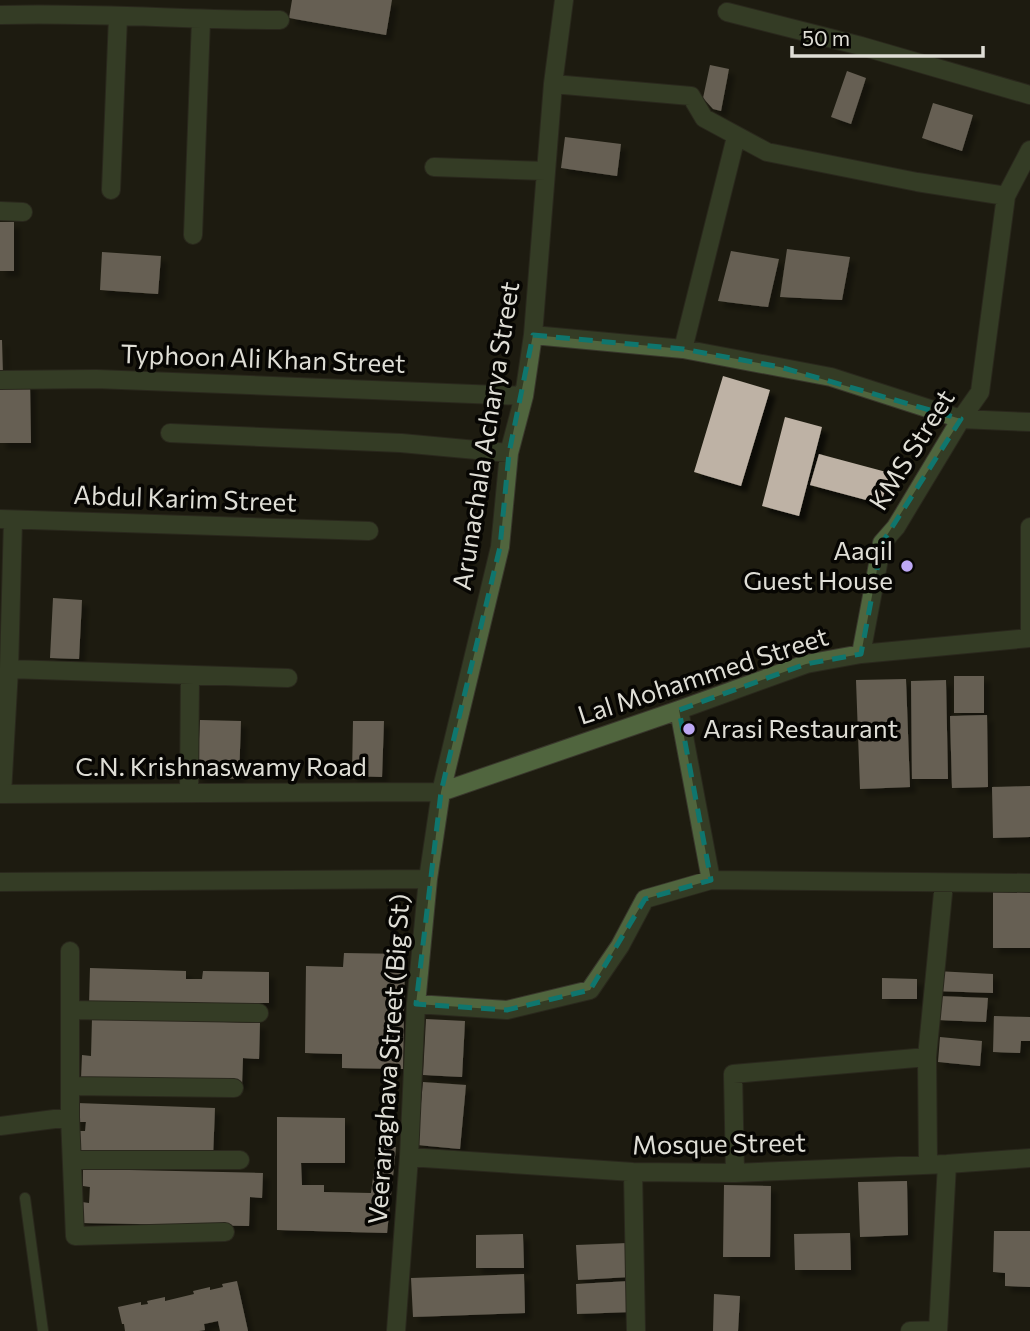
<svg xmlns="http://www.w3.org/2000/svg" width="1030" height="1331" font-family="Commissioner,sans-serif">
	<style>
		.building { fill: #beb2a5; filter: url(#shadow) }
		.lines { fill: none; stroke-linecap: round; stroke-linejoin: round }
		.service-casing { stroke: #39372c; stroke-width: 12 }
		.minor-casing { stroke: #39372c; stroke-width: 20 }
		.service { stroke: #50653e; stroke-width: 10 }
		.minor { stroke: #50653e; stroke-width: 18 }
		.marked { fill: none; stroke: #0f766e; stroke-width: 5; stroke-dasharray: 14 9; stroke-linejoin: round }
		.poi-dot { fill: #bea9f5; stroke: #070603; stroke-width: 2.5 }
		.labels { text-anchor: middle; stroke-width: 7; stroke-linejoin: round; paint-order: stroke }
		.street-label { font-size: 26px; fill: #dfded6; stroke: #070603 }
		.poi-label { font-size: 26px; fill: #dfded6; stroke: #070603; text-anchor: end }
	</style>
	<defs>
		<filter id="shadow"><feDropShadow dx="6" dy="6" stdDeviation="2" flood-color="#0009"/></filter>
	</defs>
	<rect width="100%" height="100%" fill="#1e1c10"/>
	<path class="building" d="M292,0H392L386,35L289,18Z
		M710,65L729,69L721,111L713,109L703,98Z
		M847,71L866,78L851,124L831,117Z
		M933,103L973,115L962,151L922,138Z
		M565,137L621,144L617,176L561,168Z
		M0,222H14V271H0Z
		M787,249L850,257L842,300L780,297Z
		M731,251L779,259L768,307L718,301Z
		M102,252L161,256L158,294L100,290Z
		M0,340H2L3,375H0Z
		M723,376L770,390L741,486L694,472Z
		M30,383L31,443H0V384Z
		M785,417L822,427L799,516L762,506Z
		M819,454L890,473L881,504L810,485Z
		M53,598L82,600L79,659L50,658Z
		M954,676H984V713H954Z
		M906,679L910,787L860,789L856,680Z
		M946,680L948,779H912L911,681Z
		M987,715L988,787L952,788L950,716Z
		M200,720L241,721L239,779L197,777Z
		M353,721H384L382,777L352,776Z
		M1030,786V837L993,838L992,787Z
		M993,889H1030V948H993Z
		M344,953L405,954L403,1069L342,1068V1054L305,1053L306,966L343,967Z
		M90,968L186,971V979H202L203,971L269,972V1003H259V1009L89,1005Z
		M936,971L993,974V993L935,991Z
		M882,978L917,979V999H882Z
		M938,996L988,998L986,1022L937,1020Z
		M994,1016L1030,1017V1041H1021L1020,1053L993,1052Z
		M92,1018L260,1023L259,1059L243,1058L242,1084L81,1079L82,1055L91,1056Z
		M426,1019L465,1021L462,1077L423,1075Z
		M940,1037L982,1041L980,1066L938,1062Z
		M423,1082L466,1085L460,1149L417,1145Z
		M77,1103L215,1108L213,1157L78,1153L79,1131H85L86,1122H77Z
		M277,1117L345,1118V1163H301L302,1185H324V1192L371,1193L377,1147H396L387,1233L277,1230Z
		M83,1169L263,1173L262,1198L250,1197L249,1226L82,1223V1202L89,1203L90,1187L83,1186Z
		M907,1181L908,1235L860,1237L858,1182Z
		M724,1185L771,1186L770,1257H723Z
		M994,1231H1030V1287L1005,1286V1273L993,1272Z
		M850,1233L851,1270H795L794,1234Z
		M523,1234L524,1268H476V1235Z
		M628,1243L630,1277L578,1280L576,1245Z
		M524,1274L525,1313L413,1317L411,1278Z
		M237,1281L248,1331H220L218,1321L204,1324L205,1330L199,1331H125L124,1324H122L118,1307L141,1302V1305L148,1304L147,1301L165,1297V1301L194,1294L193,1291L210,1287V1290L223,1287L222,1284Z
		M630,1281L631,1312L577,1314L576,1284Z
		M714,1294L740,1296L738,1331H713Z"/>
	<g class="lines">
		<g class="service-casing">
			<path id="service" d="M25,1198L43,1331"/>
		</g>
		<g class="minor-casing">
			<path id="minor" d="M727,12L861,46L1030,95
				M0,15C93,12 187,20 280,20
				M553,84L691,96L704,118L767,152L917,182L1006,196
				M434,167L545,171
				M111,190L118,17
				M0,211L23,212
				M193,235L201,20
				M533,335L683,349L831,377L961,419L1030,422
				M683,349L736,137
				M0,380L96,379L524,396
				M170,433L401,443L509,453
				M0,519L369,531
				M1030,638V527
				M861,654L882,543L896,527L961,419L980,392L1006,196L1030,150
				M9,669L288,678
				M679,710L711,880
				M189,793L190,675
				M0,794L441,792L679,710L806,664L861,654L1030,638
				M2,794L9,669L13,520
				M0,882L428,879
				M70,951V1117L75,1236L225,1232
				M416,1004L507,1010L590,990L620,946L645,899L711,880L1030,883
				M70,1010L259,1013
				M70,1086L234,1088
				M0,1126L70,1117
				M409,1157L633,1172L735,1173L947,1164L1030,1158
				M72,1160H240
				M928,1164L927,1057L944,883
				M633,1172L636,1331
				M735,1173L733,1074L927,1057
				M396,1331L409,1157L416,1004L428,879L441,792L500,547L509,453L524,396L533,335L553,84L564,0
				M910,1331L938,1330
				M938,1331L947,1164"/>
		</g>
		<use href="#service" class="service"/>
		<use href="#minor" class="minor"/>
	</g>
	<path d="M0 0H1030V1331H0ZM533,335L683,349L780,367L961,419L882,543L861,654L806,664L679,710L711,880L645,899L590,990L507,1010L416,1004L441,792L500,547L509,453Z" fill="#1e1c10" fill-opacity=".55" fill-rule="evenodd"/>
	<path class="marked" d="M533,335L683,349L780,367L961,419L882,543L861,654L806,664L679,710L711,880L645,899L590,990L507,1010L416,1004L441,792L500,547L509,453Z"/>
	<g class="poi-dot">
		<circle cx="907" cy="566" r="7"/>
		<circle cx="689" cy="729" r="7"/>
	</g>
	<g class="labels">
		<g class="street-label">
			<text transform="translate(263 359) rotate(2)" y="9">Typhoon Ali Khan Street</text>
			<text transform="translate(486 436) rotate(-81)" y="9">Arunachala Acharya Street</text>
			<text transform="translate(912 450) rotate(-58)" y="9">KMS Street</text>
			<text transform="translate(185 499) rotate(2)" y="9">Abdul Karim Street</text>
			<text transform="translate(703 676) rotate(-18)" y="9">Lal Mohammed Street</text>
			<text x="221" y="776">C.N. Krishnaswamy Road</text>
			<text transform="translate(389 1059) rotate(-86)" y="9">Veeraraghava Street (Big St)</text>
			<text transform="translate(719 1144) rotate(-1)" y="9">Mosque Street</text>
		</g>
		<g class="poi-label">
			<text x="893" y="560">Aaqil<tspan x="893" dy="30">Guest House</tspan></text>
			<text x="703" y="738" text-anchor="start">Arasi Restaurant</text>
		</g>
	</g>
	<path d="M792 46v10h191v-10" fill="none" stroke="#dfded6" stroke-width="3.5"/>
	<text x="802" y="46" font-size="21" fill="#dfded6" stroke="#070603" stroke-width="5" paint-order="stroke">50 m</text>
</svg>
